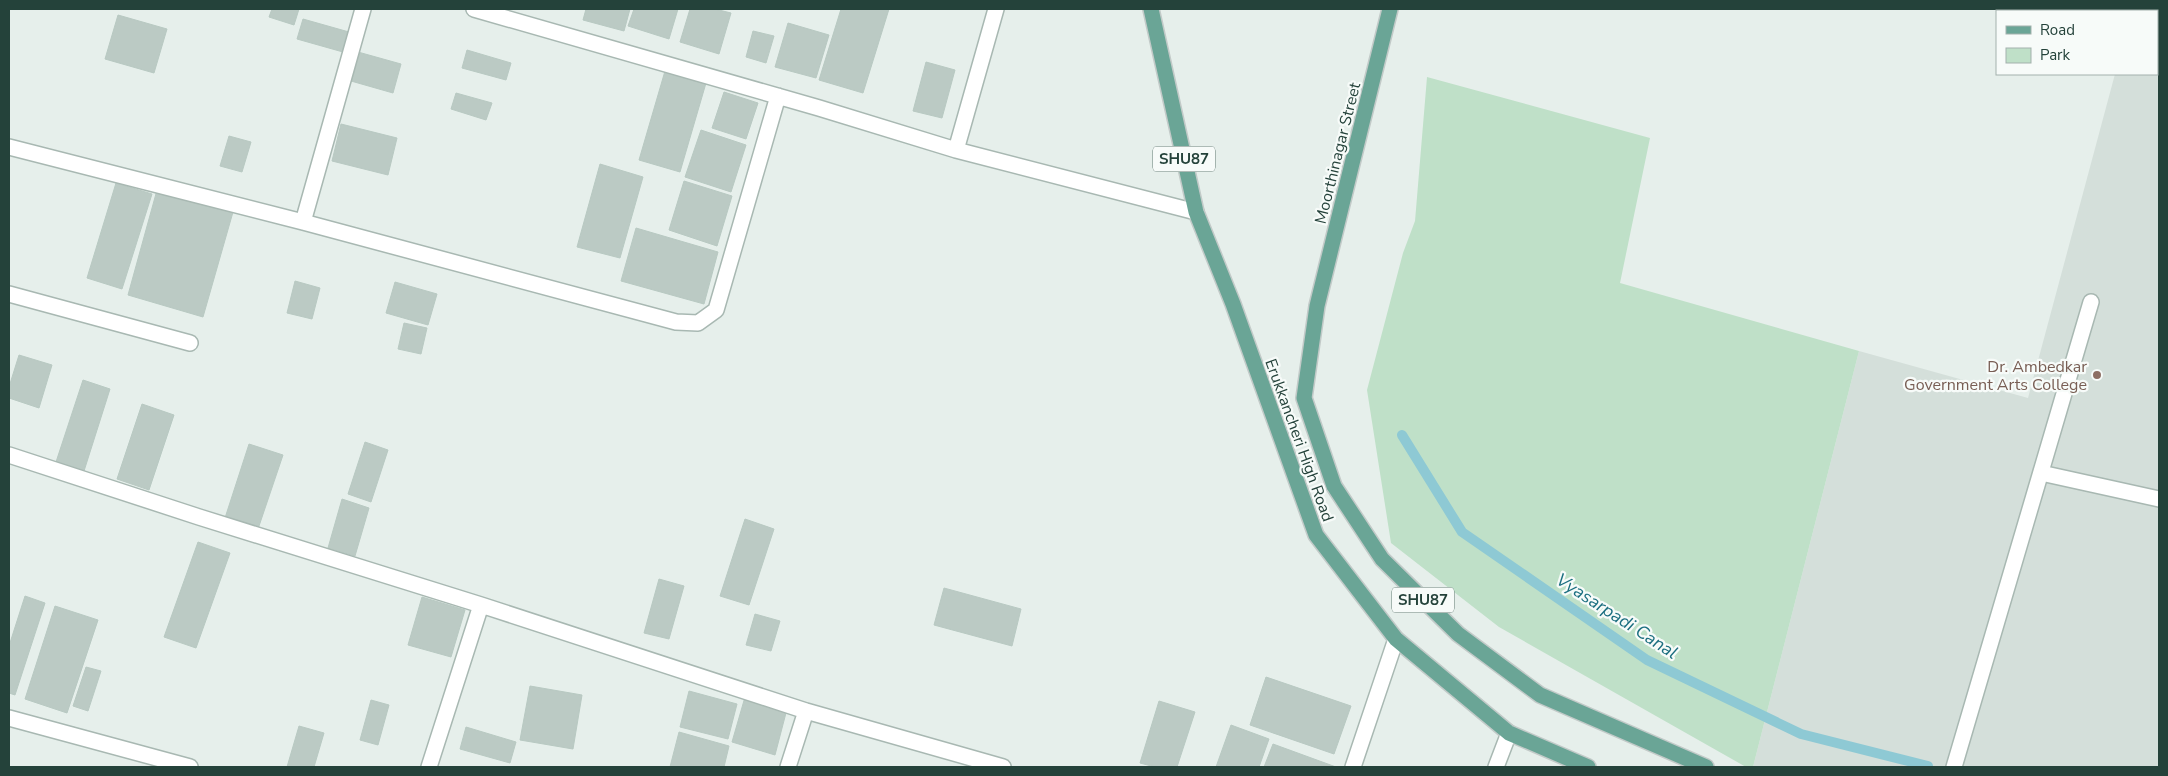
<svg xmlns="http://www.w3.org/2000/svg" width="2168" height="776" font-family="'Nunito Sans',sans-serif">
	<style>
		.built { fill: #d4dfda }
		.green { fill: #bfe0c8 }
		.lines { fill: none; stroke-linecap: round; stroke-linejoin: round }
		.stream { stroke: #8ec9d4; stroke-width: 10 }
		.building { fill: #bbcac4; stroke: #b8c9c2 }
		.street-casing { stroke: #a8b8b2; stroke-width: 18 }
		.primary-casing { stroke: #c2cac8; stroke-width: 18 }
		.street { stroke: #fff; stroke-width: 15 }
		.primary { stroke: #6aa596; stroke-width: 15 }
		.education-dot { fill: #8d6e63; stroke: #f7fbf9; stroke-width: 2 }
		.labels { text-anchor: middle; stroke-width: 4.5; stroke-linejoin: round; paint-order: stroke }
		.shield { fill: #f7fbf9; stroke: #637a73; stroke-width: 1 }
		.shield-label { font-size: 15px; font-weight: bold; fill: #24423a }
		.street-label { font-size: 16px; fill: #24423a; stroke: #f7fbf9 }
		.education-label { font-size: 16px; fill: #785e54; stroke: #f7fbf9; text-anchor: end }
		.water-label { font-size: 18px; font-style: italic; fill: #1c6f80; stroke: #f7fbf9 }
	</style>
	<rect width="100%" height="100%" fill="#e6efeb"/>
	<path class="built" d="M2133,9H2159V767H1753L1859,351L2028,398L2115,74H2157V11H2132Z"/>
	<path class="green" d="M1427,77L1650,138L1620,283L1859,351L1753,767H1746L1499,627L1391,543L1367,390L1403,253L1415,221Z"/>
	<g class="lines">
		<path class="stream" d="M1402,435L1462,532L1647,660L1801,734L1928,766"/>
	</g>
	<path class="building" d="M272,9H299L294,25L269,17Z
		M586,9H630L624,31L583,20Z
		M634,9H678L669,39L628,26Z
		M690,9H715L731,13L719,54L680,42Z
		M841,9H889L863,93L819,80Z
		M118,15L167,29L154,73L105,59Z
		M303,19L349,32L343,52L297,39Z
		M788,23L829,35L816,78L775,67Z
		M753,31L774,36L766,63L746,57Z
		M467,50L511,63L506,80L462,68Z
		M358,52L401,64L393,93L351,81Z
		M926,62L955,70L942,118L913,111Z
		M665,71L706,83L680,172L639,160Z
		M724,92L758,103L746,139L712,128Z
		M456,93L492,103L486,120L451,109Z
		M341,124L397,138L388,175L332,161Z
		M701,130L746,145L731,192L685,177Z
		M229,136L251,142L242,172L220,166Z
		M600,164L643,177L620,258L577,247Z
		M684,181L732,196L717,246L669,230Z
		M116,183L152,194L122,289L87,278Z
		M157,190L233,212L203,317L128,295Z
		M636,228L718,252L704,304L621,281Z
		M295,281L320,288L312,319L287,313Z
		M395,282L437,294L428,325L386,313Z
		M404,323L427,328L421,354L398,349Z
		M19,355L52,365L39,408L9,398V387Z
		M83,380L110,389L84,471L56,462Z
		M142,404L174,415L149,490L117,479Z
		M365,442L388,450L371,502L348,494Z
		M249,444L283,455L258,529L225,518Z
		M342,499L369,508L355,556L328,548Z
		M745,519L774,529L749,605L720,596Z
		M198,542L230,553L196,648L164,637Z
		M659,579L684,586L669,639L644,633Z
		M944,588L1021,609L1012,646L934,625Z
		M25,596L45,603L15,695L9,693V646Z
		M422,597L465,610L451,657L408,645Z
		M55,606L98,620L67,713L25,699Z
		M755,614L780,621L771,651L746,645Z
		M86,667L101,671L88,711L73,706Z
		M1266,677L1351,706L1334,754L1250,725Z
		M530,686L582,695L573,749L520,740Z
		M689,691L737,704L728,739L680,727Z
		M745,697L787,709L775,755L732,742Z
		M371,700L389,705L378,745L360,740Z
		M1159,701L1195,712L1177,767H1155L1140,763Z
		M1231,725L1269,739L1259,767H1216Z
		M299,726L324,733L314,767H287Z
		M466,727L516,742L510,763L460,749Z
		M679,732L729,746L724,767H670Z
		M1273,744L1336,767H1264Z"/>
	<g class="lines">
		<g class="street-casing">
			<path id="street" d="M474,9L819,108L956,150L1196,212
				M9,147L303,222L676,322L698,323L716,310L778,96
				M956,150L996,9
				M303,222L363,9
				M9,294L190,343
				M9,455L199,517L481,605L806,711L1003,767
				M2041,473L2159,499
				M9,718L190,767
				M429,767L481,605
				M788,767L806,711
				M1353,767L1396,639
				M1496,767L1509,733
				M1954,767L2091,302"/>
		</g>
		<g class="primary-casing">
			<path id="primary" d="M1151,9L1196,212L1233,304L1316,535L1396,639L1509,733L1588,767
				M1390,9L1317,306L1304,398L1334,486L1382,559L1458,634L1540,695L1706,767"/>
		</g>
		<use href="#street" class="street"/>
		<use href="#primary" class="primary"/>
	</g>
	<circle class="education-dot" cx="2097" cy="375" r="5"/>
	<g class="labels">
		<g class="shield">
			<rect x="1153" y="146.5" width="62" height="25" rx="4"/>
			<rect x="1392" y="587.5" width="62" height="25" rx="4"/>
		</g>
		<g class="shield-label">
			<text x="1184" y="164">SHU87</text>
			<text x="1423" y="605">SHU87</text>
		</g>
		<g class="street-label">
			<text transform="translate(1337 153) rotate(-76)" y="6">Moorthinagar Street</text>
			<text transform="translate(1300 440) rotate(70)" y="6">Erukkancheri High Road</text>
		</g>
		<g class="education-label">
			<text x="2087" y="372">Dr. Ambedkar<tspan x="2087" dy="18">Government Arts College</tspan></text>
		</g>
		<g class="water-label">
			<text transform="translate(1617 616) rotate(33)" y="6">Vyasarpadi Canal</text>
		</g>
	</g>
	<rect width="2168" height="776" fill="none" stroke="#24423a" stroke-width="20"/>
	<rect x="1996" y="10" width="162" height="65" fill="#f7fbf9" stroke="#a3b1ad"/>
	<rect x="2006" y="26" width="25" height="8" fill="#6aa596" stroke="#a3b1ad"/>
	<text x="2040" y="35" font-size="15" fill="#24423a">Road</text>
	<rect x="2006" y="48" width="25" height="15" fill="#bfe0c8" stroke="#a3b1ad"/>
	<text x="2040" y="60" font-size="15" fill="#24423a">Park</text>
</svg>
